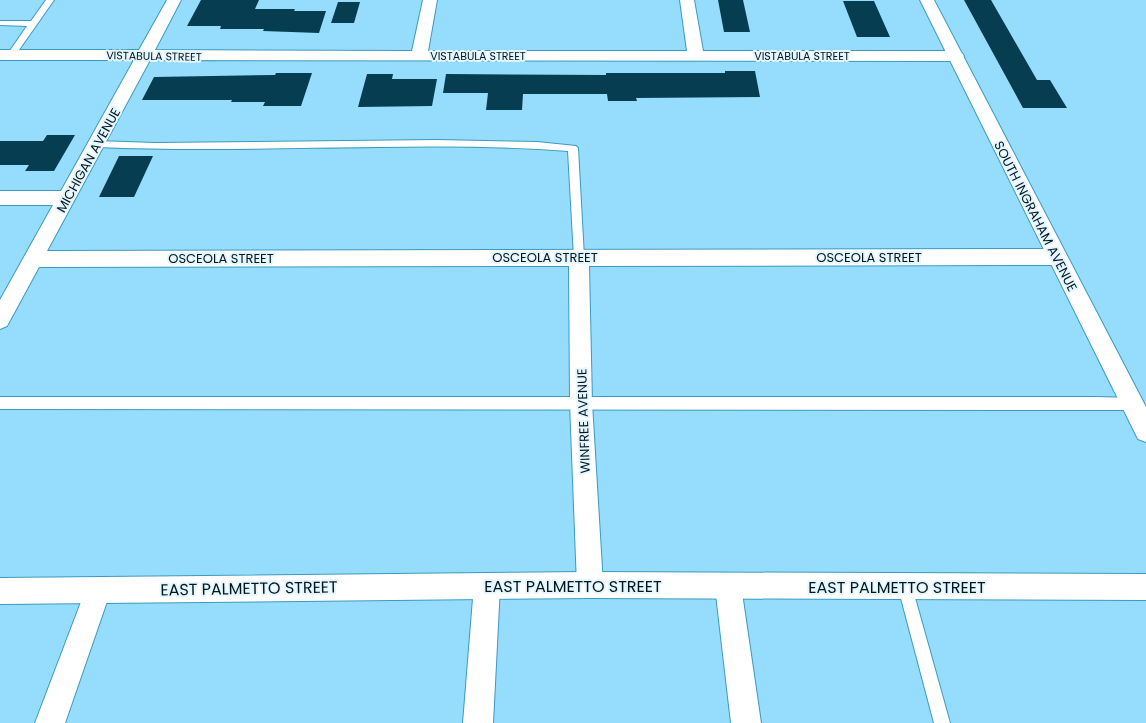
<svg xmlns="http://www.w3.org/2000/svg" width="1146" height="723" font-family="Poppins,sans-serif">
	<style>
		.building { fill: #063d51 }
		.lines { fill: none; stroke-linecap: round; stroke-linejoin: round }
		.lane-casing { stroke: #3b9ac0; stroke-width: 2 }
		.street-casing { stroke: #3b9ac0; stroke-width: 2 }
		.secondary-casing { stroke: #3b9ac0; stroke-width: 2 }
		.lane { fill: #fff; fill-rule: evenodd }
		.street { fill: #fff; fill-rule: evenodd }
		.secondary { fill: #fff; fill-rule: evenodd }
		.labels { text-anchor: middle; stroke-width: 4; stroke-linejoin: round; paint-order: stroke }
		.far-street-label { font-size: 11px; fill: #001722; stroke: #e5f6fe }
		.street-label { font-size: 13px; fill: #001722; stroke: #e5f6fe }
		.near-street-label { font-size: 16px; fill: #001722; stroke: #e5f6fe }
	</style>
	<rect width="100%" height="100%" fill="#96ddfd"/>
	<path class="building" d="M201,0H259L255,9H295L294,11H326L319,33L263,31L264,29H220L221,26H187Z
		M718,0H743L750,32H724Z
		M964,0H991L1037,80H1050L1067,108H1023Z
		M843,1H874L890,37H857Z
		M338,2H360L354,23H331Z
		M725,71H755L760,97L636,98L637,101H608L607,94H523L522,110H486L488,93H443L446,74L606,75V73H725Z
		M276,73H312L301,106H263L265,102H231L232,100H142L154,77L275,75Z
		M367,74H393L392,79H437L432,106L358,107Z
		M47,135H75L54,171H25L29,165H0V141H43Z
		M119,156H153L134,197H99Z"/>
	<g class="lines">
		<g class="lane-casing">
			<path id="lane" d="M46,0H54L14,57H8L7,55L27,26L0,25V21H31Z
				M437,140L537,142L576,146L578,148L584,257L583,260L579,261L575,260L574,257L568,151C505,146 441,146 378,147C284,148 191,151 97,147L92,144L97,141L155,143Z
				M0,397H1096L1133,398L1137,400L1139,404L1137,408L1133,410L0,409Z
				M905,580L910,582L912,587L950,723H934L898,587L900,582Z"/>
		</g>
		<g class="street-casing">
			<path id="street" d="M167,0H181L155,50L412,51L423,0H437L428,51H687L680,0H694L703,51H956L962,53L964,56L962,59L956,61L150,60L47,251L1057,249L1064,251L1067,257L1064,263L1057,265L589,266L592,403L603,585L599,594L590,598L581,594L577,585L570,403L569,266L39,267L7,326L0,329V300L53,205H0V191H61L134,60H0V50H139Z
				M487,573L496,577L500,586L493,723H463L474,586L478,577Z
				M728,573L737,577L741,586L761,723H731L715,586L719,577Z
				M98,577L107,581L111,590L65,723H35L89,581Z"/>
		</g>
		<g class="secondary-casing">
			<path id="secondary" d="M920,0H934L1146,407V442L1138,439Z
				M590,572L1146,574V600L590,598L0,604V578Z"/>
		</g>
		<use href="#lane" class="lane"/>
		<use href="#street" class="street"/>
		<use href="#secondary" class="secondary"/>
	</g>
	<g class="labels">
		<g class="far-street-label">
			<text transform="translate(154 56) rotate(1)" y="4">VISTABULA STREET</text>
			<text x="478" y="60">VISTABULA STREET</text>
			<text x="802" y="60">VISTABULA STREET</text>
		</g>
		<g class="street-label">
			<text transform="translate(88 160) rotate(-61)" y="5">MICHIGAN AVENUE</text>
			<text transform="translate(1036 216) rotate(63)" y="5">SOUTH INGRAHAM AVENUE</text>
			<text x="545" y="262">OSCEOLA STREET</text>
			<text x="869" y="262">OSCEOLA STREET</text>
			<text x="221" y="263">OSCEOLA STREET</text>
			<text transform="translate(583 421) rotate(-92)" y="5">WINFREE AVENUE</text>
		</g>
		<g class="near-street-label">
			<text x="573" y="592">EAST PALMETTO STREET</text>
			<text x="897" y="593">EAST PALMETTO STREET</text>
			<text transform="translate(249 588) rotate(-1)" y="6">EAST PALMETTO STREET</text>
		</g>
	</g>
</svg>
